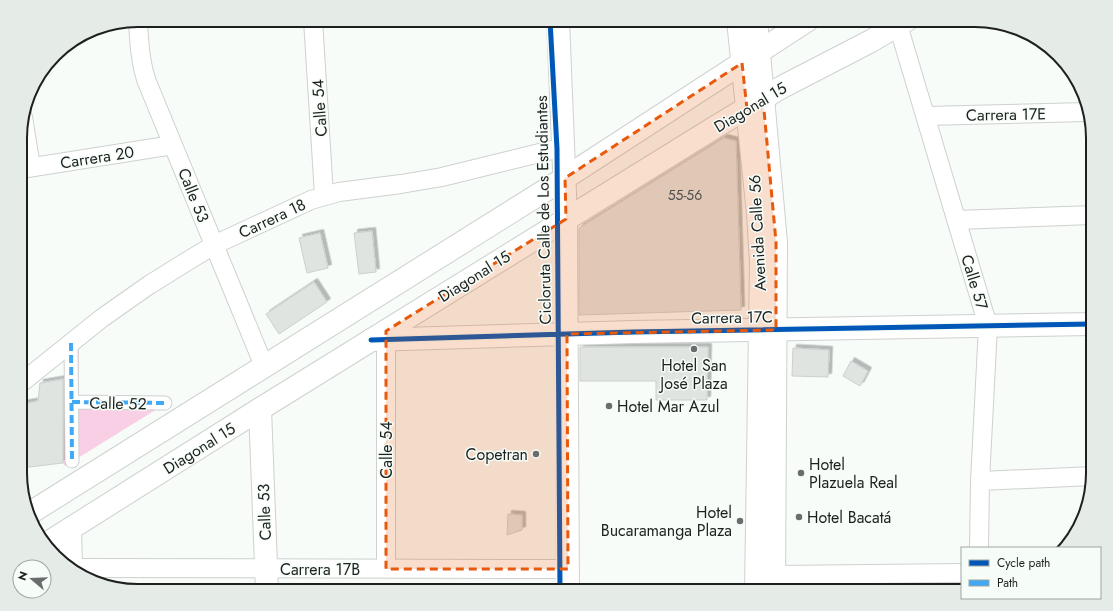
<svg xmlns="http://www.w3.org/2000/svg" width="1113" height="611" font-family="Jost,sans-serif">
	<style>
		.park { fill: #f8cfe4 }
		.building { fill: #e0e4e1; stroke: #cccfcd; filter: url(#shadow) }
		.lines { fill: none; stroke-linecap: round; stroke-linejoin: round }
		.pedestrian-casing { stroke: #ced1cf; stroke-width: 15 }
		.minor-casing { stroke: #ced1cf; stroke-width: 20 }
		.tertiary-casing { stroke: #ced1cf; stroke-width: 24 }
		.secondary-casing { stroke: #ced1cf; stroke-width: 24 }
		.primary-casing { stroke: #ced1cf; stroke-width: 24 }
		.pedestrian { stroke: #fefffe; stroke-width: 13 }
		.minor { stroke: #fefffe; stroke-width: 18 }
		.tertiary { stroke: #fefffe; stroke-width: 22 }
		.secondary { stroke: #fefffe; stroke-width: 22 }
		.primary { stroke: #fefffe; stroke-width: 22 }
		.quiet { stroke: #3fa9f5; stroke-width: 4; stroke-dasharray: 8 4; stroke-linecap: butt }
		.cycleway-casing { stroke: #f6fdf8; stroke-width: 8 }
		.cycleway { stroke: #0057b8; stroke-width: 5 }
		.marked { fill: #e8590c; fill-opacity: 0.2; stroke: #e8590c; stroke-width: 3; stroke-dasharray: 8 5; stroke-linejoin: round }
		.poi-dot { fill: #696d6b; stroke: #f6fdf8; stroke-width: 1.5 }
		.labels { text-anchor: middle; stroke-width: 3; stroke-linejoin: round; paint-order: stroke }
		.number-label { font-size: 14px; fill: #4e514f }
		.street-label { font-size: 16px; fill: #1d201e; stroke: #f6fdf8 }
		.poi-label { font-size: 16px; fill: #1d201e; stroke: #f6fdf8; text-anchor: start }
		.rim { fill: none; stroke: #1d201e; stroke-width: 2 }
	</style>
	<defs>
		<filter id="shadow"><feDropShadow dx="3.5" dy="-3.5" stdDeviation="0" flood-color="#0004"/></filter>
	</defs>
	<rect width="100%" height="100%" fill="#f7fcf9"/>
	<path class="park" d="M79,350L78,396L170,401L65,466L63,463L65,362Z"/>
	<path class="building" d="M724,138L736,141L741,310L579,315V228Z
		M372,231L376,272L359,274L354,233Z
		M320,233L328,268L307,273L299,238Z
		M314,282L327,302L279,334L266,314Z
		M580,347H708L707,400H656V381H580Z
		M793,348L829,350L828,377L792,376Z
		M851,361L868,371L860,386L843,376Z
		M63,379V463L21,468V404L38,401L40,383Z
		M508,514L522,515V530L507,535Z"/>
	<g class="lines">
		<g class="pedestrian-casing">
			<path id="pedestrian" d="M71,343L72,461
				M72,402L165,403"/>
		</g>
		<g class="minor-casing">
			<path id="minor" d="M138,20C139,41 140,62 147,82L264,366
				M313,20L324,195
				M898,25L988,326L980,481L979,548
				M925,116L1086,112
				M23,117L31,167
				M21,169L173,145
				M956,220L1093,215
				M386,331V569
				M21,383L102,318L149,285L186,262L214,245L311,200L339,192L401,184L442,177L564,147
				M980,481L1093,476
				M72,568L568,569
				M774,575L962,573"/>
		</g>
		<g class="tertiary-casing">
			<path id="tertiary" d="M558,20L566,219L568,591
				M371,340L633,332L1093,324
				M260,409L267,591
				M70,529L71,567"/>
		</g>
		<g class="secondary-casing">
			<path id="secondary" d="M738,20L758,214L761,262L756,591
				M756,20L776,242L774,591"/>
		</g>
		<g class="primary-casing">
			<path id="primary" d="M30,513L565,178L808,20
				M46,544L260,409L717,126L782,87L871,41L907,20"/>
		</g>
		<use href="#pedestrian" class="pedestrian"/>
		<use href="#minor" class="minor"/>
		<use href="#tertiary" class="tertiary"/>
		<use href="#secondary" class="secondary"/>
		<use href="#primary" class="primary"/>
		<path class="quiet" d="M71,343L72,461
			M72,402L165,403"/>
		<g class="cycleway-casing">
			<path id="cycleway" d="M550,20L557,149L560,591
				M371,340L633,332L1093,324"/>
		</g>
		<use href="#cycleway" class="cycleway"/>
	</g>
	<path class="marked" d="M742,63L747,109L763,99L776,242V330L567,334L568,569H386V331L566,219L565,178Z"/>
	<g class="poi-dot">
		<circle cx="694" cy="349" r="4"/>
		<circle cx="609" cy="406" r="4"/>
		<circle cx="536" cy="454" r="4"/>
		<circle cx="801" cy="473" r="4"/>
		<circle cx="799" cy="517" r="4"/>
		<circle cx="740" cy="521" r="4"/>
	</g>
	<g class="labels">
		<g class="number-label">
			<text x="685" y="200">55-56</text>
		</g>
		<g class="street-label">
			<text transform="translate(750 107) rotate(-31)" y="6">Diagonal 15</text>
			<text transform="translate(319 108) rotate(-94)" y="6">Calle 54</text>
			<text transform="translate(1006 114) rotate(-1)" y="6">Carrera 17E</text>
			<text transform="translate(97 157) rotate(-9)" y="6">Carrera 20</text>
			<text transform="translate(194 195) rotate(68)" y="6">Calle 53</text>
			<text transform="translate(543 210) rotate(-91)" y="6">Cicloruta Calle de Los Estudiantes</text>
			<text transform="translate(272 218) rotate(-25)" y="6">Carrera 18</text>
			<text transform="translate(757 233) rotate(-93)" y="6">Avenida Calle 56</text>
			<text transform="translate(474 276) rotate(-32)" y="6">Diagonal 15</text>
			<text transform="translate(975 282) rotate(73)" y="6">Calle 57</text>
			<text transform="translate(732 317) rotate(-1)" y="6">Carrera 17C</text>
			<text transform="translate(118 403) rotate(1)" y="6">Calle 52</text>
			<text transform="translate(199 448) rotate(-32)" y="6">Diagonal 15</text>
			<text transform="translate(386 450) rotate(-90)" y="6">Calle 54</text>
			<text transform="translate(264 512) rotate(-92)" y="6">Calle 53</text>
			<text x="320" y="575">Carrera 17B</text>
		</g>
		<g class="poi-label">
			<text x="694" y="371" text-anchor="middle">Hotel San<tspan x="694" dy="18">José Plaza</tspan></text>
			<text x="617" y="412">Hotel Mar Azul</text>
			<text x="528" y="460" text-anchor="end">Copetran</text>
			<text x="809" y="470">Hotel<tspan x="809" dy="18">Plazuela Real</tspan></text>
			<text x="732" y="518" text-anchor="end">Hotel<tspan x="732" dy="18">Bucaramanga Plaza</tspan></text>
			<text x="807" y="523">Hotel Bacatá</text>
		</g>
	</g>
	<path d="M0 0H1113V611H0ZM138 27H975A111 111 0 0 1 1086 138V473A111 111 0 0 1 975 584H138A111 111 0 0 1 27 473V138A111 111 0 0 1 138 27Z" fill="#e5ebe7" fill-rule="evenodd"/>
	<path class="rim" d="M138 27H975A111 111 0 0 1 1086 138V473A111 111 0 0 1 975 584H138A111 111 0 0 1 27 473V138A111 111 0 0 1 138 27Z"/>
	<rect x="961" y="547" width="140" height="52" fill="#f6fdf8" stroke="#9fa5a1"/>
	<rect x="969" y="560" width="20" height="6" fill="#0057b8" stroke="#9fa5a1"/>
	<text x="997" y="567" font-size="12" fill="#1d201e">Cycle path</text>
	<rect x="969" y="580" width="20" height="6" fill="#3fa9f5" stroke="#9fa5a1"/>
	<text x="997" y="587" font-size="12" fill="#1d201e">Path</text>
	<g transform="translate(32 579) rotate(289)"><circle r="19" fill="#f6fdf8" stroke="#9fa5a1"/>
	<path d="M0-3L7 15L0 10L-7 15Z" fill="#696d6b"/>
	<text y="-6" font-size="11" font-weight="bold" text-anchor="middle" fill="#1d201e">N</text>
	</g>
</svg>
